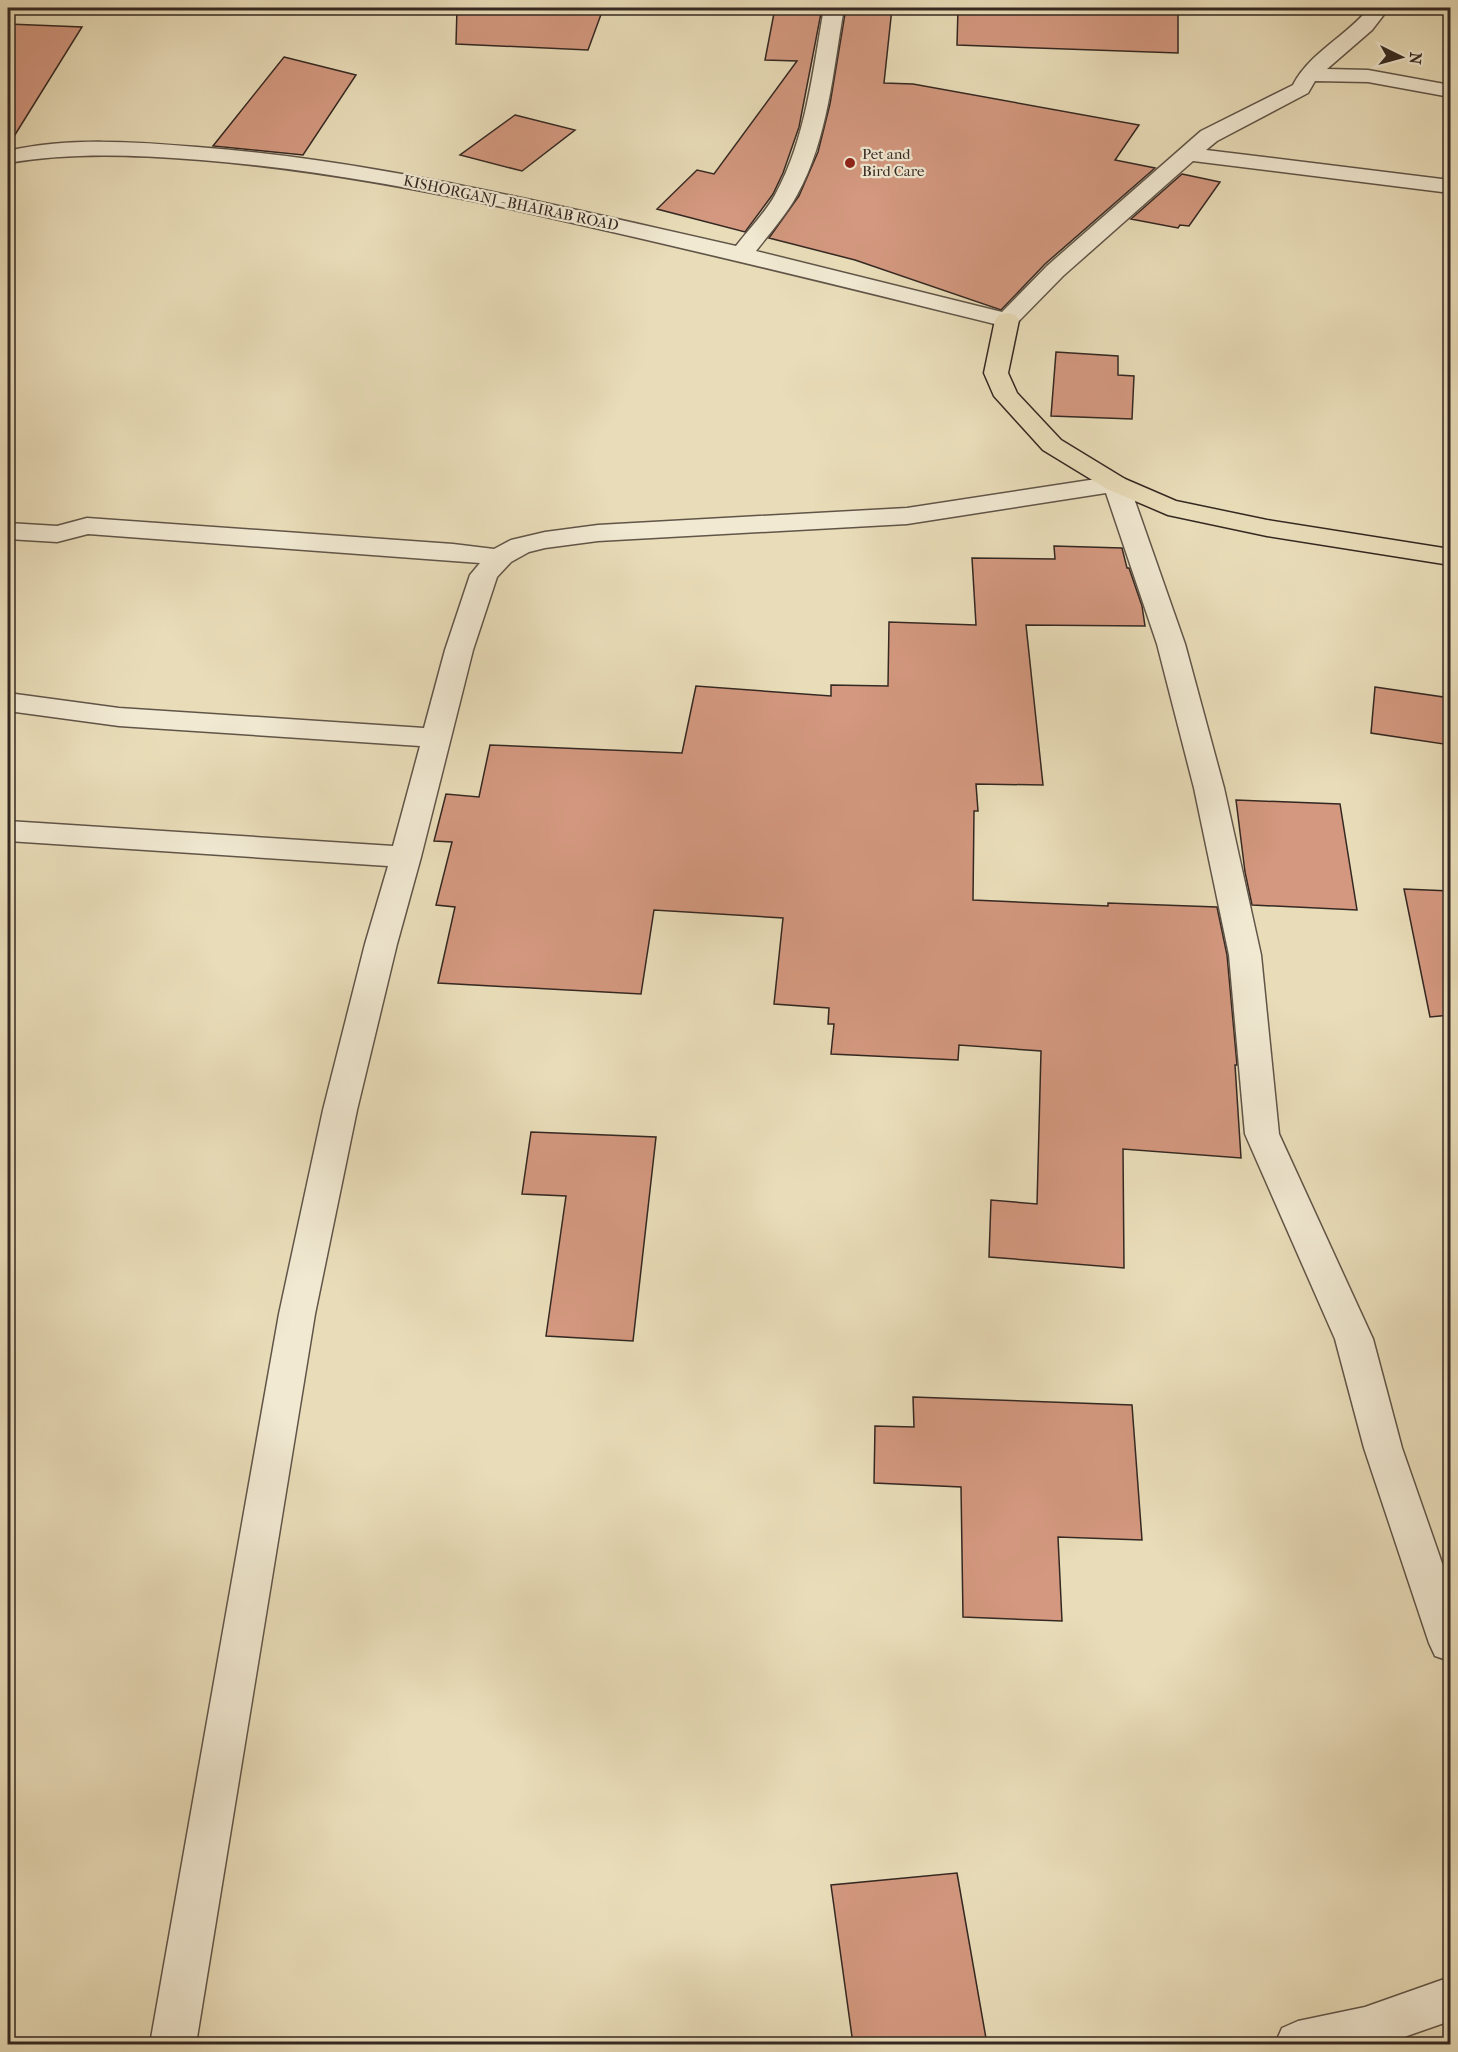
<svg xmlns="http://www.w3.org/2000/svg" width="1458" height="2052" font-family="'IM FELL French Canon',serif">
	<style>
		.building { fill: #d3987f; stroke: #342822; stroke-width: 1.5 }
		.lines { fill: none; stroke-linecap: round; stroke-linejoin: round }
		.minor-casing { stroke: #615548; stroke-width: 3 }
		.major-casing { stroke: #342822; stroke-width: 3 }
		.minor { fill: #f1e9d2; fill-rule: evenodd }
		.major { fill: #e9ddb9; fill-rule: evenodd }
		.poi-dot { fill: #8f2418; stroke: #f1e9d2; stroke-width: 2 }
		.labels { text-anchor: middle; stroke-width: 4.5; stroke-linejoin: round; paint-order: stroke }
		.far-poi-label { font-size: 15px; fill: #342822; stroke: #f1e9d2; text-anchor: start }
		.far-street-label { font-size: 15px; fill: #342822; stroke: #f1e9d2 }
	</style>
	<rect width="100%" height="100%" fill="#e9ddb9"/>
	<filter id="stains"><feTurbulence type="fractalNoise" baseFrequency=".00333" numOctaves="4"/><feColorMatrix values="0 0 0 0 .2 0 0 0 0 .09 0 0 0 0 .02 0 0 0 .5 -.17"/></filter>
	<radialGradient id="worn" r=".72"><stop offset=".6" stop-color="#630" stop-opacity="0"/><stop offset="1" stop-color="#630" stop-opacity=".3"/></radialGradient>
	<path class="building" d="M457,8H570L603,9L588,50L456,44Z
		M775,8H822L799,127L783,173L773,194L745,232L657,209L697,170L714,174L797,61L765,60Z
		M846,8H892L884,83L913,84L1139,125L1115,160L1155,168L1045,264L1001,310L855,260L769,238L799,196L818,152L830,104Z
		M958,8H1062L1178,12V53L957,45Z
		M8,24L82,27L8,146Z
		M284,57L356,75L303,155L213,146Z
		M515,115L575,130L522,171L460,155Z
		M1182,174L1220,182L1189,226L1180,225L1178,228L1131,219Z
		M1056,352L1118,356V375L1134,376L1132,419L1051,416Z
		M1054,546L1122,548L1127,568H1129L1142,606L1145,626L1026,625L1043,785L976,784L978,811H974L973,900L1108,906V903L1217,907L1227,955L1237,1065H1235L1241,1158L1123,1149L1124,1268L989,1257L991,1200L1037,1204L1041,1051L959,1045L958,1060L831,1054L834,1024H828L829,1008L774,1004L783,918L654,910L641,994L438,983L455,907L436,905L452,842L434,841L446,794L479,797L490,745L682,753L696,686L831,696V685L888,686L889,622L976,625L972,558L1055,559Z
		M1375,687L1450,698V745L1371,733Z
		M1236,800L1340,804L1357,910L1252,905L1245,872Z
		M1404,889L1450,891V1015L1430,1017Z
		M531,1132L656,1137L633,1341L546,1336L566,1196L522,1194Z
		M913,1397L1132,1405L1142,1540L1058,1537L1062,1621L963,1617L961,1487L874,1483L875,1426L914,1427Z
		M957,1873L987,2044H853L831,1885Z"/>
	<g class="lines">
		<g class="minor-casing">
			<path id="minor" d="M824,8H844C833,70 828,139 797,195C786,215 770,233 756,251L1002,312L1047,266L1201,131L1293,85C1309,53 1347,36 1369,8H1389L1372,30L1327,69L1368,70L1450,85V97L1368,82L1315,81L1308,93L1217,141L1206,150L1450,180V193L1193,161L1063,276L1015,325L1007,327C860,291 712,254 564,221C444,193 324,170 201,160C136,155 72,152 8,163V151C69,137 135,142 197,147C380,161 557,206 736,246C749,229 765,213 775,195C806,139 813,70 824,8Z
				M1116,476L1125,479L1129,484L1185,644L1224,788L1261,955L1279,1134L1373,1339L1402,1448L1450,1586V1661L1435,1656L1429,1643L1364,1448L1335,1339L1245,1134L1229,955L1194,788L1157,644L1106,493L907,524L598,541L545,548L529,552L511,562L497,577L473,650L421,857L397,944L357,1110L315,1314L196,2044H150L279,1314L323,1110L365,944L388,866L8,841V821L393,846L420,746L119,726L8,711V693L119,708L424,728L445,650L470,575L480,563L88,534L57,542L8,539V523L57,526L87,518L453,544L494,549L511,540L545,532L598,525L907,508Z
				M1450,1977V2021L1384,2044H1275L1282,2028L1298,2021L1365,2007Z"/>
		</g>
		<g class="major-casing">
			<path id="major" d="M1007,313L1015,315L1019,320L1008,373L1017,393L1061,440L1125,479L1176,501L1267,520L1450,549V565L1267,536L1168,515L1107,489L1043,450L994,396L984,373L995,320L999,315Z"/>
		</g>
		<use href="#minor" class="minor"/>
		<use href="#major" class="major"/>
	</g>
	<circle class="poi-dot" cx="850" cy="163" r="6"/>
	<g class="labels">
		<g class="far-poi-label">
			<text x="862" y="159">Pet and<tspan x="862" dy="17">Bird Care</tspan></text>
		</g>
		<g class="far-street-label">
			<text transform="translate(511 203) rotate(12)" y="5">KISHORGANJ - BHAIRAB ROAD</text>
		</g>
	</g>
	<rect width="1458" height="2052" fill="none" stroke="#e9ddb9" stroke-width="30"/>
	<rect x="9" y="9" width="1440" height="2034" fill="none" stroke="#342822" stroke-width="3"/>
	<rect x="15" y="15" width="1428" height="2022" fill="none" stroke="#342822" stroke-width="1.5"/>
	<g transform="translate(1401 57) rotate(95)" stroke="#f1e9d2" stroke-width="4.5" paint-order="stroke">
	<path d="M0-4.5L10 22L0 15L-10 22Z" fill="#342822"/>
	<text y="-9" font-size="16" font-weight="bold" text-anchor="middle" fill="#342822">N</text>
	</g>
	<rect width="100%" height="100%" filter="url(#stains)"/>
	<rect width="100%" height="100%" fill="url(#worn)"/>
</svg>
